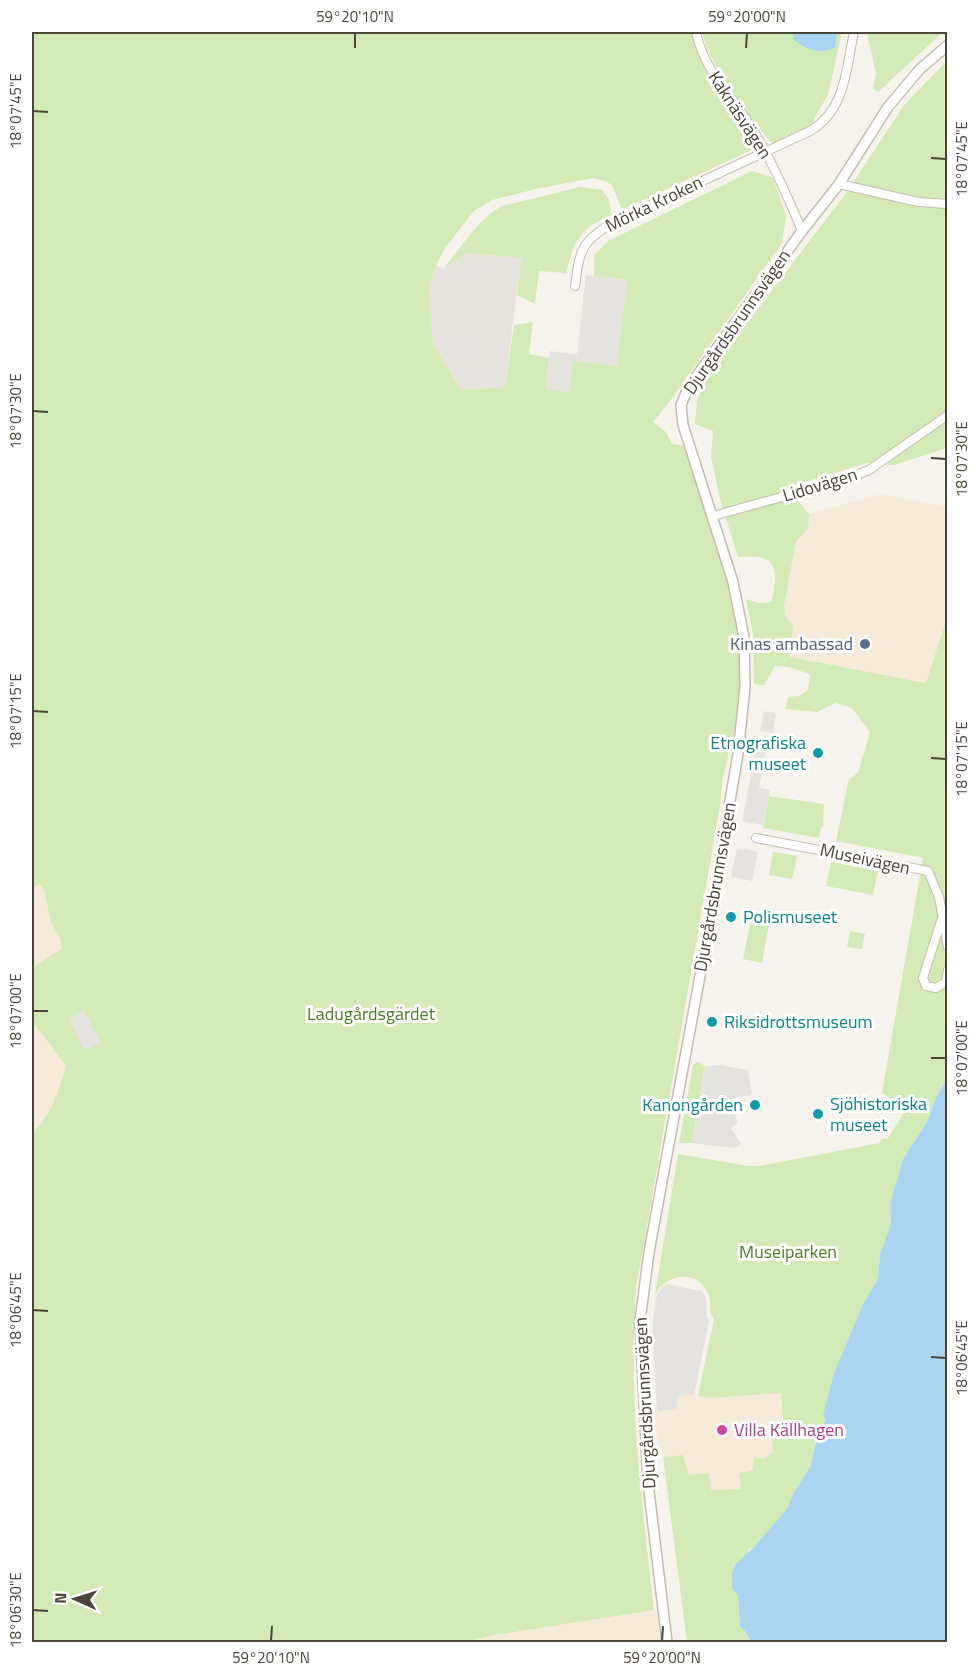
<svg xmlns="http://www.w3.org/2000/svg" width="979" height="1674" font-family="'Titillium Web',sans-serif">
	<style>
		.commercial { fill: #f7ead8 }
		.industrial { fill: #e6e2dd }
		.green { fill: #d2eab5 }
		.parking { fill: #e5e3e0 }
		.water { fill: #a9d4f2 }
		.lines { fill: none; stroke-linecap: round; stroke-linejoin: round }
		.minor-casing { stroke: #c2bbae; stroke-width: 10 }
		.tertiary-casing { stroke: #c2bbae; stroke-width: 12 }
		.minor { stroke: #fff; stroke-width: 8 }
		.tertiary { stroke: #fff; stroke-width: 9 }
		.ticks { fill: none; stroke: #4b4439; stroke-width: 2 }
		.service-dot { fill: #5c6f8a; stroke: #fff; stroke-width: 2 }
		.culture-dot { fill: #0f9aa8; stroke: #fff; stroke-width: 2 }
		.hotel-dot { fill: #d1479c; stroke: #fff; stroke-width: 2 }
		.labels { text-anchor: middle; stroke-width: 6; stroke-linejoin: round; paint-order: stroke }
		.street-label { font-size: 18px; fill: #4b4439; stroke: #fff }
		.service-label { font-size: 18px; fill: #4e5e75; stroke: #fff; text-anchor: end }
		.culture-label { font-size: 18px; fill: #0d838f; stroke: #fff; text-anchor: start }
		.park-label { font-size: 18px; fill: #4a7f2a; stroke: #fff }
		.hotel-label { font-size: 18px; fill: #b23c85; stroke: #fff; text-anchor: start }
		.neatline { fill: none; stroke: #4b4439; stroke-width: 2 }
		.ticks-label { font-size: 15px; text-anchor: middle; fill: #4b4439 }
	</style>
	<rect width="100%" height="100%" fill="#f6f3ec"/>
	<path class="commercial" d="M881,494L947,507V618L927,683L790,657L784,606L796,541L808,529L809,514Z
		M39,884L46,891L50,920L61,941V949L32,968V888Z
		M32,1021L66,1066L59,1092L41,1126L32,1133Z
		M781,1393L785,1426L773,1452L752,1471L741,1489L710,1490L709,1473L689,1476L683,1455L663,1457L656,1428L655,1411L677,1409L678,1396L694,1395L710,1398Z
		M650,1610L656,1612L660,1642H463L495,1635Z"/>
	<path class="industrial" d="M466,253L521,258L505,387L462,390L433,344L429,288L436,265L444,269Z"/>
	<path class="green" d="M32,32H693C703,75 735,106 758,144L756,148L622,210L612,185L605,181L593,178L536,189L492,200L474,211L445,248L436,265L429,288L433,344L462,390L505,387L514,325L533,322L529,354L549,358L546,389L573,360L616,365L627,280L594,276V255L608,241L752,171L773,178L786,216L782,243L673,397L653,422L666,432L672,444L685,446C713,528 745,610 739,698C737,735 721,769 720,806L636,1289C628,1396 642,1504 654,1610L495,1635L463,1642H32V1133C51,1117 59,1090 66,1066L32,1021V968L61,949V941L50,920L45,891L39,884L32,888Z
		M702,32H842L828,95L814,119V125L778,143L770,142L722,79L707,48Z
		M867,32H943L878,92L873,88L876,74Z
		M947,61V448L894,465L867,463L794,485L796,498L809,514L808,529L796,541L784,606L785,617L793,624L790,657L926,683L947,618V1078L936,1098L927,1122L903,1159L890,1204L891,1224L880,1254L878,1279L863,1304L834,1373L826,1417L821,1432L819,1431L810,1467L793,1494L787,1509L754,1547L749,1550L738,1595L740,1626L745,1631L750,1642H687L663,1457L683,1455L689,1475L709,1473L711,1490L741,1489L739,1473L752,1471L754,1458L765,1459L773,1452L771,1429L784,1426L781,1393L710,1398L698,1396L714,1319C708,1312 712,1304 709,1296C700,1269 666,1272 655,1295L678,1154L748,1166H759L880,1143L881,1139L888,1138L907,1108L882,1093L923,858L836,841L849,779L858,773L870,732L852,708L836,703L817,712L785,709L788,697L799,696L808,690L810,674L788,667L775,666L764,685L754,684L753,634L746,599L759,603L771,602C774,594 774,588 775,579C776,554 757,556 738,557L720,499L711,457L713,431L695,424L697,400L706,381L732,343L846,193L904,105Z
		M580,187L602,190L608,198L612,215C580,228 574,241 566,273L539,271L535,304L517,295L521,258L466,253L443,269C460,249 479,218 502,206Z
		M769,796L824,804L823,827H821L819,838L763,828Z
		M773,852L797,856L792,879L769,875Z
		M831,862L878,871L873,895L826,886Z
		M751,920L769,923L762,963L743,959Z
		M850,931L865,934L862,949L847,947Z
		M698,1062L705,1066L692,1143H679L693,1065Z"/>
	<path class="parking" d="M586,275L627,280L617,366L573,361L569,392L546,389L550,351L577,354Z
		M764,711L776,713L773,733L760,731Z
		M756,748L766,750L759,788L770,790L763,825L742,821Z
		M737,848L758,852L752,881L731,877Z
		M84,1011L100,1043L84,1050L69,1019Z
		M718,1065L748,1070L752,1095L735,1098L731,1102L738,1123L731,1128L741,1144L735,1148L692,1143L705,1066Z
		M668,1284L702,1291L706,1297L707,1317L709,1321L694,1395L678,1396L677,1409L657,1411L653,1341V1318L657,1295L662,1287Z"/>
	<path class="water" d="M794,32H837L835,48C821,55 804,49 793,39Z
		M947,1078V1642H741L750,1641L745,1631L740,1626L738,1595L732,1589V1572L736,1564L754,1547L787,1509L793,1494L810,1467L819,1431H821L826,1418L823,1416L834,1373L863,1304L878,1279L880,1254L891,1224L890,1204L903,1159L927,1122L936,1098Z"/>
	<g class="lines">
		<g class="minor-casing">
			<path id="minor" d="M696,32C704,69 726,89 746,119C769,154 786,193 802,231
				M839,184L918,202L948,204
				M575,286C580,250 580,243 612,223L810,131C846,110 846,69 854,32
				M713,516L847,479L869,470L948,415
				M756,838L928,871L939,897L948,947
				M942,918L923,978L926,986L936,988L946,982L948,970"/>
		</g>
		<g class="tertiary-casing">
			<path id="tertiary" d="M667,1642L648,1483L640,1321L649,1252L698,987L738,754L745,687L744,637L733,582L683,425L681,405L688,388L802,231L839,184L888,107L920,69L948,45"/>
		</g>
		<use href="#minor" class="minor"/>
		<use href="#tertiary" class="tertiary"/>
	</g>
	<path class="ticks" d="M355,48V33M746,48L747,33M33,111L48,112M931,158L946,159M33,411L48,412M931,458L946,459M33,711L48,712M931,758L946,759M33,1011H48M931,1058H946M33,1310L48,1311M931,1357L946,1358M33,1610L48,1611M271,1641L272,1626M662,1641L663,1626"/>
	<circle class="service-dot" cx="865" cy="644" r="6"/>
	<g class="culture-dot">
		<circle cx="818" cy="753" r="6"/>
		<circle cx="731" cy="917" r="6"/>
		<circle cx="712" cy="1022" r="6"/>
		<circle cx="755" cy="1105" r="6"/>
		<circle cx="818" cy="1114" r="6"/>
	</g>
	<circle class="hotel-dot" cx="722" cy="1430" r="6"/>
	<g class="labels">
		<g class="street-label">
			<text transform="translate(740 115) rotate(57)" y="6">Kaknäsvägen</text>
			<text transform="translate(654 204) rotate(-26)" y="6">Mörka Kroken</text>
			<text transform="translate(737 322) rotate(-55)" y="6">Djurgårdsbrunnsvägen</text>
			<text transform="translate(820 485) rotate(-17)" y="6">Lidovägen</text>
			<text transform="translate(865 859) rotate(12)" y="6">Museivägen</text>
			<text transform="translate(715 887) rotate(-80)" y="6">Djurgårdsbrunnsvägen</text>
			<text transform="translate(645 1403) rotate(-93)" y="6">Djurgårdsbrunnsvägen</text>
		</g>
		<g class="service-label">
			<text x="853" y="650">Kinas ambassad</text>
		</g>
		<g class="culture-label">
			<text x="806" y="749" text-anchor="end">Etnografiska<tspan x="806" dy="21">museet</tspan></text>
			<text x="743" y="923">Polismuseet</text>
			<text x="724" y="1028">Riksidrottsmuseum</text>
			<text x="830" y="1110">Sjöhistoriska<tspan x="830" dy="21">museet</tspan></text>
			<text x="743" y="1111" text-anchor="end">Kanongården</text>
		</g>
		<g class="park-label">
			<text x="371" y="1020">Ladugårdsgärdet</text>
			<text x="788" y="1258">Museiparken</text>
		</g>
		<g class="hotel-label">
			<text x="734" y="1436">Villa Källhagen</text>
		</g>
	</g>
	<rect width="979" height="1674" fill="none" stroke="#ffffff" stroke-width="66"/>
	<g transform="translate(75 1599) rotate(273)" stroke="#ffffff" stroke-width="4.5" paint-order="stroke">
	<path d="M0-4.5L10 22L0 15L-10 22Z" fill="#4b4439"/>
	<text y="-9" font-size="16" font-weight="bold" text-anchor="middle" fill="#4b4439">N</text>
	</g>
	<rect x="33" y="33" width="913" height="1608" class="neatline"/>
	<g class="ticks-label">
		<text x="355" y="22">59°20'10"N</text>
		<text x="747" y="22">59°20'00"N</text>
		<text transform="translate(16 111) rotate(-90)" y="5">18°07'45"E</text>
		<text transform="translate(962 159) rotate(-90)" y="5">18°07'45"E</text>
		<text transform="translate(16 411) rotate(-90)" y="5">18°07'30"E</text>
		<text transform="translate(962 459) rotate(-90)" y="5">18°07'30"E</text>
		<text transform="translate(16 711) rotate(-90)" y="5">18°07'15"E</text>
		<text transform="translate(962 759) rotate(-90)" y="5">18°07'15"E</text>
		<text transform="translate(16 1011) rotate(-90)" y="5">18°07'00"E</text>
		<text transform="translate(962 1058) rotate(-90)" y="5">18°07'00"E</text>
		<text transform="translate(16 1310) rotate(-90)" y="5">18°06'45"E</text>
		<text transform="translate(962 1358) rotate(-90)" y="5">18°06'45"E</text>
		<text transform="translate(16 1610) rotate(-90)" y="5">18°06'30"E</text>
		<text x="271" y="1663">59°20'10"N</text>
		<text x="662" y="1663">59°20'00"N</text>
	</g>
</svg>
